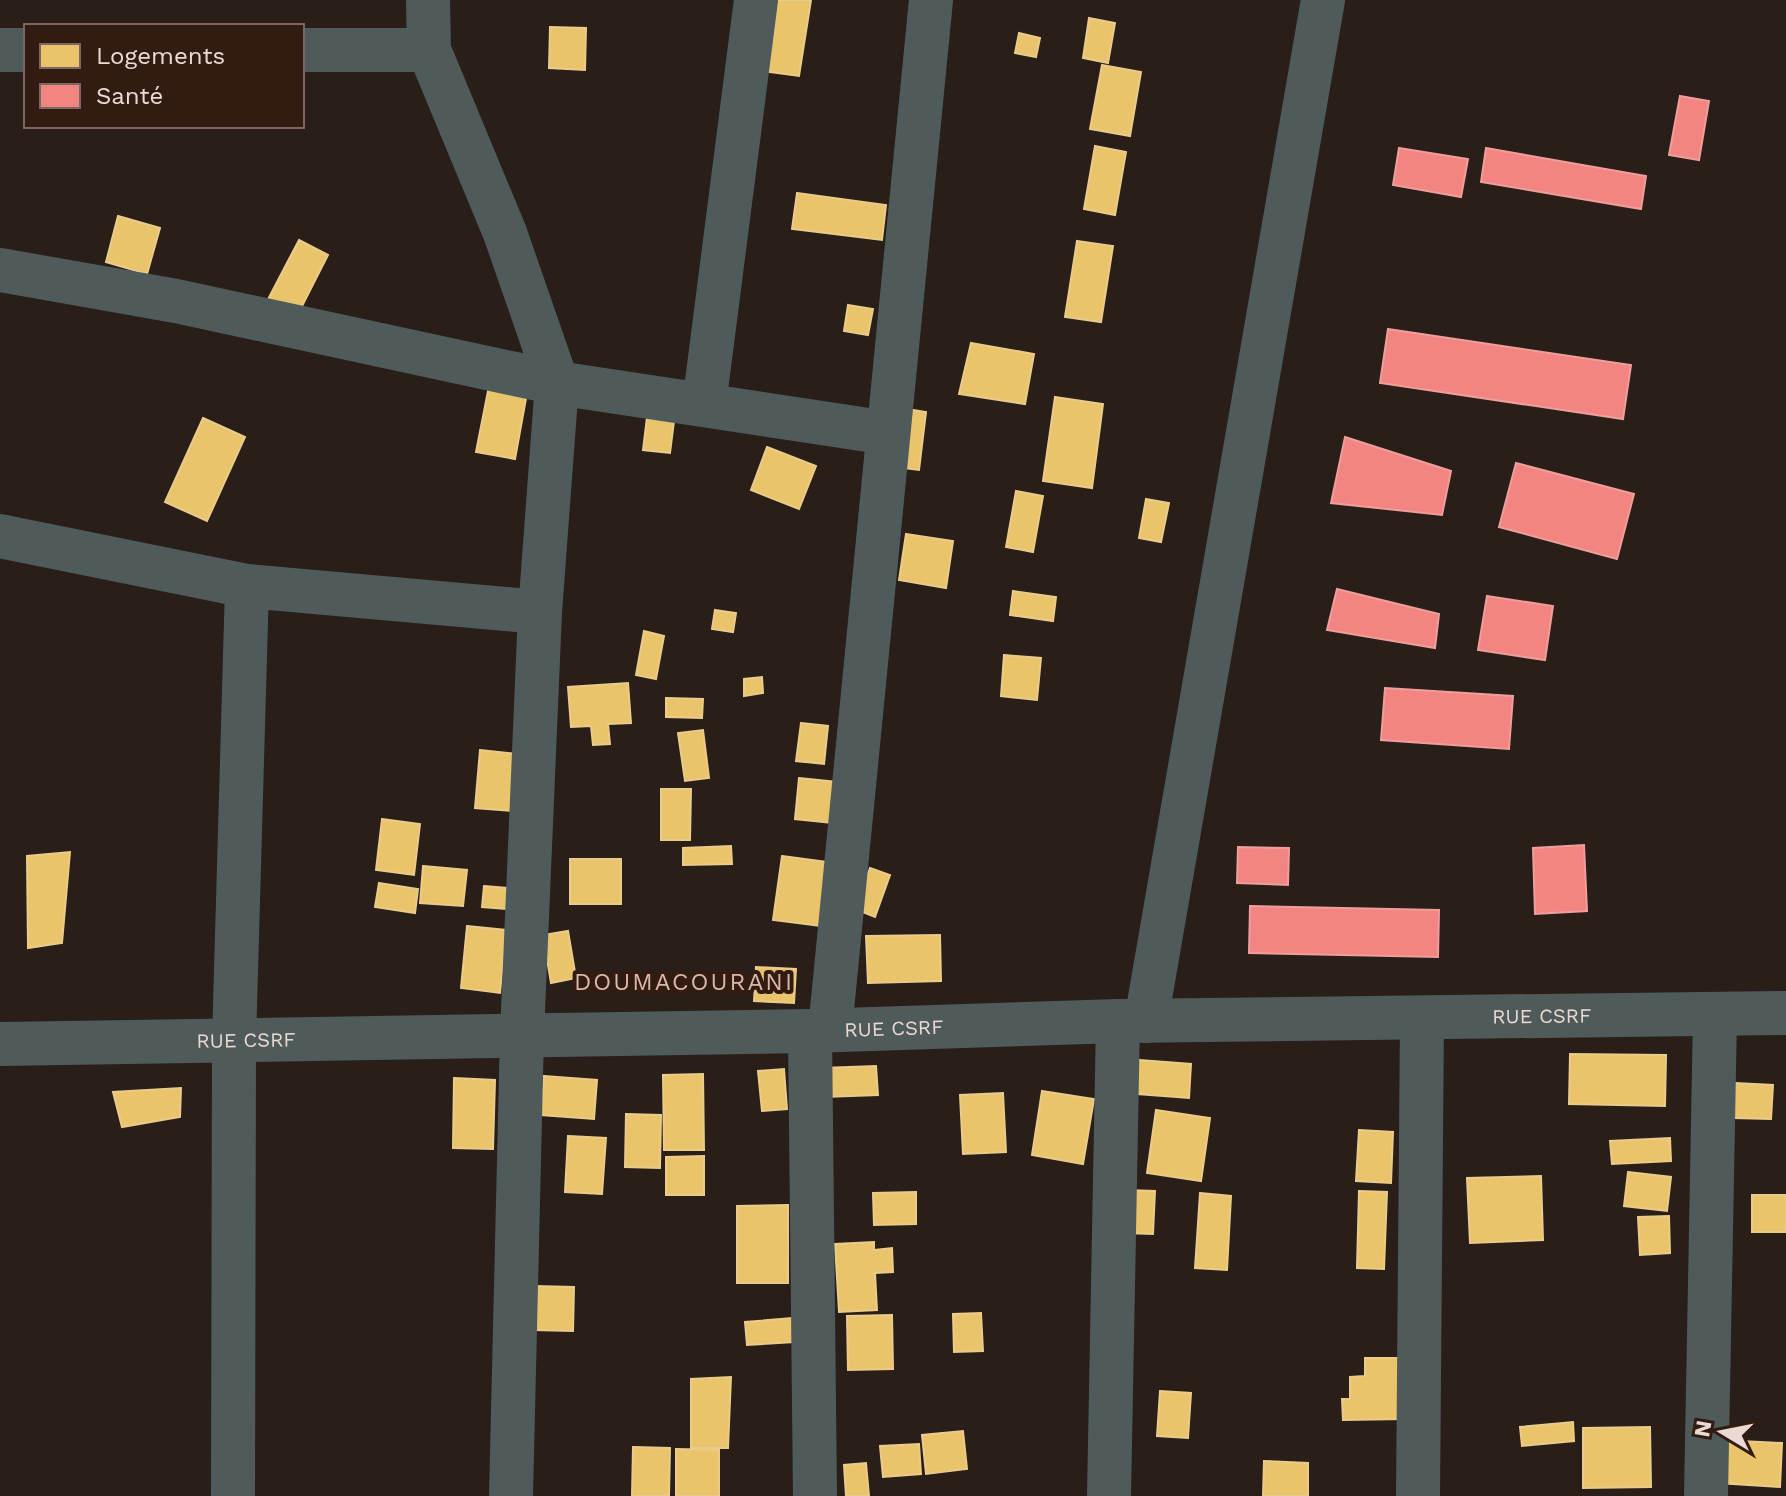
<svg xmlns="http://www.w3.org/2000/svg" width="1786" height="1496" font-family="'Work Sans',sans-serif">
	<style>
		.homes { fill: #e9c46a; stroke: #eacb8a; stroke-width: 2 }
		.health { fill: #f28482; stroke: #f09e9b; stroke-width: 2 }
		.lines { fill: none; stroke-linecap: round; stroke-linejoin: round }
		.minor { stroke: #4f5b5b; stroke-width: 44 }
		.major { stroke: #4f5a5a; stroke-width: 44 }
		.labels { text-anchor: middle; stroke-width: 8; stroke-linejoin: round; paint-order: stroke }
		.street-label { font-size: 20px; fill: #ebdad4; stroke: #321b11 }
		.quarter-label { font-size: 24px; letter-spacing: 2px; fill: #d8b8ab; stroke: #321b11 }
	</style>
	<rect width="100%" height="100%" fill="#2a1e19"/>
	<path class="homes" d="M765,0H811L799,76L754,70Z
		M1089,18L1115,23L1108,63L1083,58Z
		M550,27L586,28L585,70L549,68Z
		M1019,33L1040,38L1036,57L1015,53Z
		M1102,65L1141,72L1130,136L1090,129Z
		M1095,146L1126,152L1115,215L1084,209Z
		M797,193L886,205L882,240L792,229Z
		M118,216L160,228L147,274L106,262Z
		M299,240L328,255L295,320L265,305Z
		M1077,241L1113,246L1101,322L1065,317Z
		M848,305L873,309L868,335L844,331Z
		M971,343L1034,354L1025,404L959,394Z
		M489,386L527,393L515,459L476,452Z
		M1055,397L1103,404L1092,488L1043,481Z
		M901,408L926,412L919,470L894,467Z
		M648,409L675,413L670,453L643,450Z
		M203,418L245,437L207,521L165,502Z
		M767,447L816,466L799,509L751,490Z
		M1016,491L1043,496L1033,552L1006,547Z
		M1146,499L1169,503L1161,542L1139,538Z
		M906,534L953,541L946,588L899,580Z
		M1013,591L1056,597L1053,621L1010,615Z
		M715,610L736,613L733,632L712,629Z
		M644,631L664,636L656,679L636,675Z
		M1004,655L1041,658L1037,700L1001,696Z
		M762,677L763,693L744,696V679Z
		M628,683L631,723L608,724L610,744L593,745L591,726L571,727L568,687Z
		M666,698L703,699L702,718L666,717Z
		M801,723L828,726L824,764L796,761Z
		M703,730L709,778L685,781L678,733Z
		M480,750L517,754L512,811L475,808Z
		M799,778L837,782L832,823L795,819Z
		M661,789H691L690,840H661Z
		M382,819L420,824L414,875L376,870Z
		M731,846L732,864L683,865V848Z
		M70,852L62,943L28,948L27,856Z
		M782,856L828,862L820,926L773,920Z
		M570,859H621V904H570Z
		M423,866L467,870L463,906L420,903Z
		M870,868L890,875L875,917L855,909Z
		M379,883L418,889L415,913L375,907Z
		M484,886L507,888L506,909L482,907Z
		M467,926L506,930L500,993L461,988Z
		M568,931L576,978L551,983L543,935Z
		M940,935L941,981L868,983L866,936Z
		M756,967L796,969L794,1003L754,1001Z
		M1570,1054L1666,1055L1665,1106L1569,1104Z
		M1126,1059L1191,1064L1189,1098L1124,1093Z
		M876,1066L878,1095L824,1097L822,1068Z
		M784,1069L787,1109L762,1111L758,1071Z
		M703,1074L704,1150H664L663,1075Z
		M544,1076L597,1080L594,1119L541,1115Z
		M454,1078L495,1080L493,1149L453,1148Z
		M1735,1083L1773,1085L1771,1119L1733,1118Z
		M181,1088L180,1117L122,1127L113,1092Z
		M1042,1091L1094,1099L1083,1164L1032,1155Z
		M1003,1093L1006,1152L963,1154L960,1095Z
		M1156,1110L1210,1118L1201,1181L1147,1173Z
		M626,1114L661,1115L660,1168L625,1167Z
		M1359,1130L1393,1132L1391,1183L1356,1181Z
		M568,1136L606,1138L602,1194L565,1192Z
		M1670,1138L1671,1161L1612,1164L1610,1141Z
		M704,1156V1195H666V1157Z
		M1628,1172L1671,1177L1667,1211L1624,1206Z
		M1541,1176L1543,1240L1470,1243L1467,1178Z
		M1126,1190L1155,1191L1153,1234L1124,1233Z
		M1359,1191L1387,1192L1384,1269L1357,1268Z
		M916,1192V1224L874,1225L873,1193Z
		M1200,1193L1231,1196L1227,1270L1195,1268Z
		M1752,1195H1786V1232H1752Z
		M788,1205V1283H737V1206Z
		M1669,1216L1670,1253L1640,1255L1638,1217Z
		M874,1242V1250L892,1248L893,1272L875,1273L877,1310L839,1312L835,1244Z
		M535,1286L574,1287L573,1331L533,1330Z
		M981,1313L983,1351L954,1352L953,1314Z
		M892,1315L893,1369L848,1370L847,1316Z
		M792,1318L794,1342L747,1345L745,1322Z
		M1365,1358H1405V1419L1343,1420L1342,1399H1350V1377L1365,1376Z
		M731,1377L728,1448H691V1379Z
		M1160,1391L1191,1393L1188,1438L1157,1436Z
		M1573,1422L1574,1441L1522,1446L1520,1427Z
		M1650,1427L1651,1487L1583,1488V1428Z
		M963,1431L967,1469L926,1474L922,1435Z
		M1721,1440L1782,1443L1780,1487L1718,1483Z
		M919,1444L921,1474L883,1477L880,1446Z
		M633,1447L670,1448L669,1496H632Z
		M676,1449L719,1450V1496H676Z
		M1264,1461L1308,1463V1496H1263Z
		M866,1463L869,1496H846L844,1465Z"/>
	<path class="health" d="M1680,96L1709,101L1699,160L1669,155Z
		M1399,148L1468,159L1461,197L1393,185Z
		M1486,148L1646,176L1641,209L1481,182Z
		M1388,329L1631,365L1623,419L1380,383Z
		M1345,437L1451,471L1442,515L1331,503Z
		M1516,463L1634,494L1617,559L1499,527Z
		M1337,589L1439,614L1435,648L1327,630Z
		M1487,596L1553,606L1545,660L1478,650Z
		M1385,688L1513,696L1509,749L1381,740Z
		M1584,845L1587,911L1535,914L1533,848Z
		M1238,847L1289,848L1288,885L1237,883Z
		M1250,906L1439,910L1438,957L1249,953Z"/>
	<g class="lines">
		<path class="minor" d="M428,0L429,50L505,233L557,383L540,612L522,1034L511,1496
			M0,50H26
			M302,50H429
			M0,270L176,301L557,383L888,433
			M704,405L756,0
			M0,536L247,586L540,612
			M1146,1021L1323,0
			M830,1030L931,0
			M810,1031L815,1496
			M233,1496L234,1041L247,586
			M1109,1496L1118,1021
			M1418,1496L1422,1019
			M1706,1496L1715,1016"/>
		<path class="major" id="s1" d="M0,1044L810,1031L1118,1021L1786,1013"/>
	</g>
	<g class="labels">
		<g class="street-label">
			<text dy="7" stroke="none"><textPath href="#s1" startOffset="1542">RUE CSRF</textPath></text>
			<text dy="7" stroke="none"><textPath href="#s1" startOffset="894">RUE CSRF</textPath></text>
			<text dy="7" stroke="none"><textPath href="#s1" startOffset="246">RUE CSRF</textPath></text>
		</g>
		<g class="quarter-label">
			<text x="684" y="990">DOUMACOURANI</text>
		</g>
	</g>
	<rect x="24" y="24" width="280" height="104" fill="#321b11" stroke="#7c675f" stroke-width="2"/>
	<rect x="40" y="44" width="40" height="24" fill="#e9c46a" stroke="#7c675f" stroke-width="2"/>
	<text x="96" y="64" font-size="24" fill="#ebdad4">Logements</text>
	<rect x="40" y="84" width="40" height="24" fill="#f28482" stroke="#7c675f" stroke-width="2"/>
	<text x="96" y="104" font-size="24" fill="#ebdad4">Santé</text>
	<g transform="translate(1722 1432) rotate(280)" stroke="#321b11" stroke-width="6" paint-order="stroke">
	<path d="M0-6L14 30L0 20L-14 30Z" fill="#ebdad4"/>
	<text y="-12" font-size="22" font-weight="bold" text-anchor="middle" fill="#ebdad4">N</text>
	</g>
</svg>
